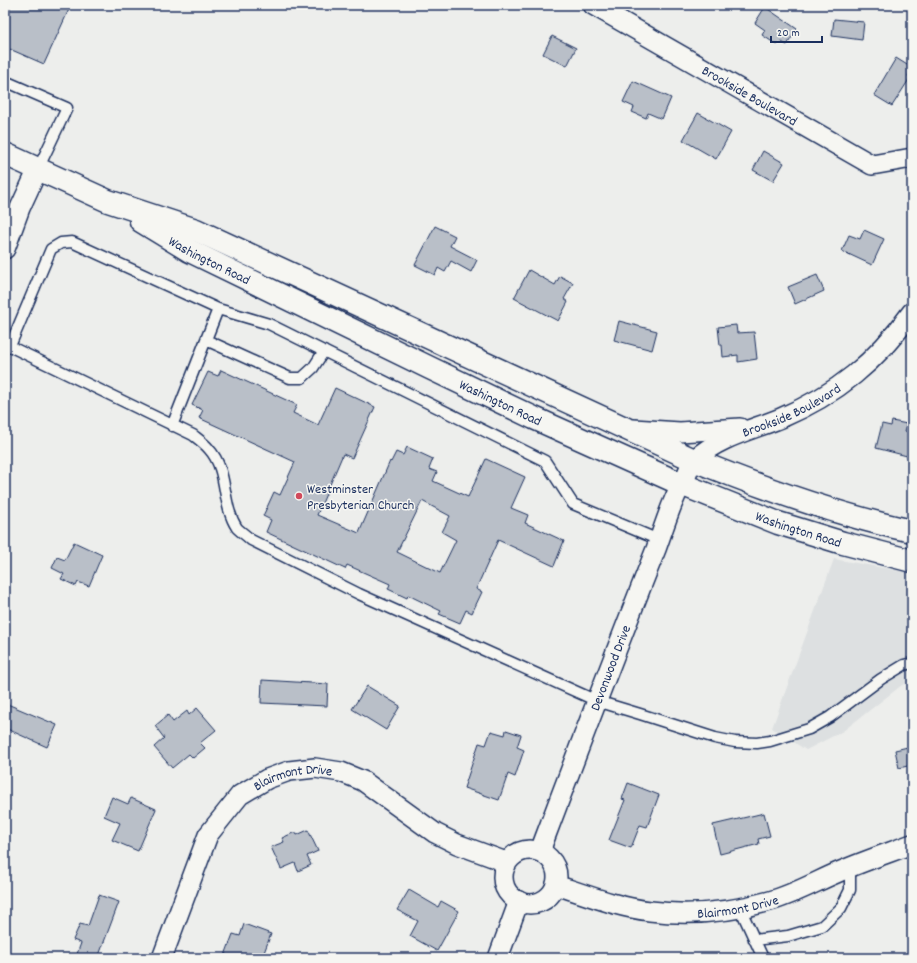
<svg xmlns="http://www.w3.org/2000/svg" width="917" height="963" font-family="Dekko,sans-serif">
	<style>
		.built { fill: #dde0e1 }
		.building { fill: #b9bfc8; stroke: #1b2f5e; fill-rule: evenodd }
		.lines { fill: none; stroke-linecap: round; stroke-linejoin: round }
		.service-casing { stroke: #1b2f5e; stroke-width: 13 }
		.minor-casing { stroke: #1b2f5e; stroke-width: 22 }
		.primary-casing { stroke: #1b2f5e; stroke-width: 25 }
		.service { stroke: #f6f6f2; stroke-width: 10 }
		.minor { stroke: #f6f6f2; stroke-width: 19 }
		.primary { stroke: #f6f6f2; stroke-width: 22 }
		.poi-dot { fill: #d1495b; stroke: #f6f6f2; stroke-width: 1.5 }
		.labels { text-anchor: middle; stroke-width: 3; stroke-linejoin: round; paint-order: stroke }
		.street-label { font-size: 14px; fill: #1b2f5e; stroke: #f6f6f2 }
		.poi-label { font-size: 14px; fill: #1b2f5e; stroke: #f6f6f2; text-anchor: start }
	</style>
	<rect width="100%" height="100%" fill="#edeeec"/>
	<filter id="ink" filterUnits="userSpaceOnUse"><feTurbulence type="fractalNoise" baseFrequency=".025" numOctaves="2"/><feDisplacementMap in="SourceGraphic" scale="8" xChannelSelector="R" yChannelSelector="G"/><feConvolveMatrix kernelMatrix="1 2 1 2 8 2 1 2 1" color-interpolation-filters="sRGB"/></filter>
	<g filter="url(#ink)">
		<path class="built" d="M834,559L912,573V681L902,685L843,731L806,750L772,728Z"/>
		<path class="building" d="M5,5H71L44,64L5,47Z
			M765,7L797,29L787,45L780,41L777,45L762,35L765,30L755,23Z
			M834,19L864,22L862,40L832,36Z
			M552,36L576,48L567,66L543,54Z
			M896,58L912,68V69L908,76L910,78L892,106L874,95Z
			M633,81L671,98L662,119L648,113L646,118L632,112L634,107L623,102Z
			M698,113L731,132L716,159L683,140Z
			M763,151L784,163L773,181L753,170Z
			M435,226L455,236L450,246L477,260L471,272L451,261L445,272L438,268L435,275L415,265Z
			M864,230L884,239L872,265L842,251L849,235L860,239Z
			M529,270L555,285L560,276L573,283L564,299L568,302L558,321L514,298Z
			M817,275L824,291L795,304L788,287Z
			M619,321L657,331L652,350L614,340Z
			M736,325L737,333L754,332L757,359L738,362V355L723,357L722,345H720L718,327Z
			M221,370L297,405L293,413L318,425L335,388L375,407L352,458L343,454L317,515L359,533L390,461L391,462L396,452L403,455L407,447L433,459L429,469L437,472L433,481L468,497L486,459L525,477L511,508L528,515L525,523L564,541L554,566L498,540L476,589L482,592L472,613L466,610L460,623L439,614L441,611L408,595L407,598L388,589L390,584L347,565L345,569L266,532L271,520L263,516L274,492L280,495L295,462L199,418L203,410L192,405L208,372L218,376ZM422,501L450,516L442,532L456,540L440,573L397,552Z
			M892,421L907,424L905,431L912,433L907,456L876,448L882,424L891,426Z
			M74,542L102,555L89,586L78,582L76,586L61,579L64,574L52,568L57,557L65,560Z
			M262,680L328,684L327,706L261,703Z
			M367,686L400,706L386,730L352,709Z
			M5,703L57,725L47,747L5,728Z
			M197,708L216,730L200,743L205,748L193,758L189,754L172,768L154,747L164,738L155,726L168,715L173,722L187,711L189,715Z
			M506,730L521,735L517,747L524,750L515,777L508,774L499,800L464,788L479,743L486,745L491,731L505,735Z
			M912,746V765L899,768L895,750Z
			M628,783L659,795L647,827L640,825L631,848L609,840L625,800L622,799Z
			M112,797L128,804L131,798L156,809L138,851L112,840L120,823L104,816Z
			M764,813L770,836L758,839L759,844L720,854L713,825Z
			M308,830L318,851L307,856L311,865L298,871L295,863L281,869L271,847L284,842L282,838L295,832L297,835Z
			M409,890L438,907L441,901L459,911L437,951L410,936L418,921L397,910Z
			M99,895L119,902L98,958H87L77,954L81,943L73,940L80,924L88,926Z
			M244,924L271,934L262,958H224L233,934L240,936Z"/>
		<g class="lines">
			<g class="service-casing">
				<path id="service" d="M5,81L67,108L38,169
					M206,340L290,378H302L313,368L324,351
					M5,344L193,435C198,439 205,444 209,449C229,471 221,504 237,528C241,532 247,536 251,540L359,594L597,701L640,714L715,738L735,742L757,743L770,741L809,729L830,717L881,679L904,665L912,663
					M10,346L51,249L61,243L72,242L218,309L269,324L545,461L573,504L659,540
					M172,426L218,309
					M740,908L763,958
					M754,940L788,936L822,926L841,908L850,890V867"/>
			</g>
			<g class="minor-casing">
				<g id="minor">
					<path id="s1" d="M593,5L872,165L912,158"/>
					<path d="M5,249L20,208L38,169"/>
					<path d="M633,429L680,432L740,428"/>
					<circle cx="530" cy="877" r="27"/>
					<path id="s2" d="M541,852L543,843C580,745 617,647 656,549C665,524 673,497 687,474C689,469 691,463 695,459C719,437 752,430 781,418C837,394 876,362 912,312"/>
					<path id="s3" d="M556,885C587,895 617,907 650,911C690,916 731,912 770,901C795,894 817,881 841,871C864,861 888,853 912,844"/>
					<path id="s4" d="M162,958L208,835L240,795L267,779L289,771L315,768L341,772L363,781L435,833L457,844L506,862"/>
					<path d="M498,958L519,901"/>
				</g>
			</g>
			<g class="primary-casing">
				<g id="primary">
					<path d="M5,154L108,201L196,230L694,460C765,489 837,515 912,531"/>
					<path id="s5" d="M141,221L190,251L430,368L534,418L681,484L778,523L843,543L912,561"/>
				</g>
			</g>
			<use href="#service" class="service"/>
			<use href="#minor" class="minor"/>
			<use href="#primary" class="primary"/>
		</g>
	</g>
	<circle class="poi-dot" cx="299" cy="496" r="4"/>
	<g class="labels">
		<g class="street-label">
			<text dy="5" stroke="none"><textPath href="#s1" startOffset="181">Brookside Boulevard</textPath></text>
			<text dy="5" stroke="none"><textPath href="#s5" startOffset="79">Washington Road</textPath></text>
			<text dy="5" stroke="none"><textPath href="#s5" startOffset="403">Washington Road</textPath></text>
			<text dy="5" stroke="none"><textPath href="#s2" startOffset="531">Brookside Boulevard</textPath></text>
			<text dy="5" stroke="none"><textPath href="#s5" startOffset="727">Washington Road</textPath></text>
			<text dy="5" stroke="none"><textPath href="#s2" startOffset="197">Devonwood Drive</textPath></text>
			<text dy="5" stroke="none"><textPath href="#s4" startOffset="240">Blairmont Drive</textPath></text>
			<text dy="5" stroke="none"><textPath href="#s3" startOffset="186">Blairmont Drive</textPath></text>
		</g>
		<g class="poi-label">
			<text x="307" y="493">Westminster<tspan x="307" dy="16">Presbyterian Church</tspan></text>
		</g>
	</g>
	<rect width="917" height="963" fill="none" stroke="#f6f6f2" stroke-width="20"/>
	<rect x="10" y="10" width="897" height="943" fill="none" stroke="#1b2f5e" stroke-width="1.5" filter="url(#ink)"/>
	<path d="M771 36v6h51v-6" fill="none" stroke="#1b2f5e" stroke-width="2"/>
	<text x="777" y="36" font-size="12" fill="#1b2f5e" stroke="#f6f6f2" stroke-width="3" paint-order="stroke">20 m</text>
</svg>
